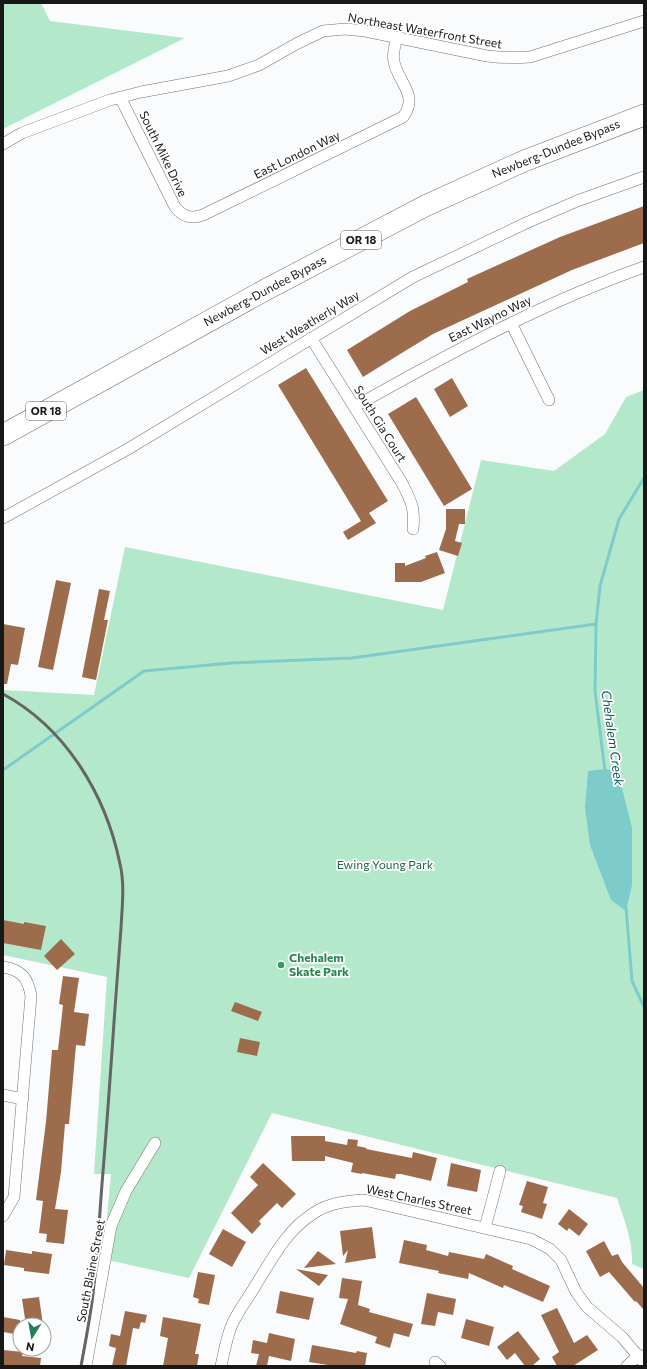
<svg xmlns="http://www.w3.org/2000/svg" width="647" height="1369" font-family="Commissioner,sans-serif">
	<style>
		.green { fill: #b4e8cb }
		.water { fill: #7dcbcb }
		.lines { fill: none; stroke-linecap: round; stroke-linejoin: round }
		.stream { stroke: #7dcbcb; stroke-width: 3 }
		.building { fill: #9d6c4c }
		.street-casing { stroke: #707273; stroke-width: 12 }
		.highway-casing { stroke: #707273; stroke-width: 22 }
		.street { stroke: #fff; stroke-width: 11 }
		.highway { stroke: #fff; stroke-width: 21 }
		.rail { stroke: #656566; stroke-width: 3 }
		.leisure-dot { fill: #2e9e5b; stroke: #fff; stroke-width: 1.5 }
		.labels { text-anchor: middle; stroke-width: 3.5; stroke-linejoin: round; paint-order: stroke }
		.shield { fill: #fff; stroke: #5d5d5e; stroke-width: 1 }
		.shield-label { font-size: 11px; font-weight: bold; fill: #181819 }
		.street-label { font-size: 12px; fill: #181819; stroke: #fff }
		.park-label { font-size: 12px; fill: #1e6344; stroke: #fff }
		.leisure-label { font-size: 12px; font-weight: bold; fill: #27864d; stroke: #fff; text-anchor: start }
		.water-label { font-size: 13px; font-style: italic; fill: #125656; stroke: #fff }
	</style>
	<rect width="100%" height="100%" fill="#fafbfd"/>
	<path class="green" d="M3,3H41L50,21L185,38L3,129Z
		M644,390V1269L632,1264C633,1241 624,1219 617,1198L272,1113L189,1278L103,1259L111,1174H94L107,977L3,955V690L94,695L125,547L443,610L481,460L554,471L605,434L626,397Z"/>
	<path class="water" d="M605,769L618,772L632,828V885L626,911L611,900L590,845L585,808L588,771Z"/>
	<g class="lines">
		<path class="stream" d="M3,770L144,671L231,663L352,658L596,624
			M605,771L595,691L596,624L600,586L619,519L644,478
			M626,907L632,981L644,1007"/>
	</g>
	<path class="building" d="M644,206V243L572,270L433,334L405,351L363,377L347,350L410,311L468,282L467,279L478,274L560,237Z
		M306,368L388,501L369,513L376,523L348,540L343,532L361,521L278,385Z
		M452,378L468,406L450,417L434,389Z
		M416,397L472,489L444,506L388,414Z
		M446,509H465V524H459L455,541L462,543L458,556L439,550L446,529Z
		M437,552L445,573L421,582H395V563H405V566L426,558L425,556Z
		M56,580L71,583L53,670L38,667Z
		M99,589L110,591L104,620H108L96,680L82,677Z
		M3,624L25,628L18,665L11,664L7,684H3Z
		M3,920L24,924V922L46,926L41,950L3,943Z
		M61,939L75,954L57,970L44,956Z
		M63,976L79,978L74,1012L89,1014L85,1046L76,1045L69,1124H65L61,1172L55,1209L68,1210L64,1244L46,1242L47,1234L39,1233L43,1201L36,1200L46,1122L52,1050H58L63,1005L59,1004Z
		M235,1002L262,1012L258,1021L231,1011Z
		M240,1038L260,1042L257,1056L237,1052Z
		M291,1136H325V1141L347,1145L348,1139L358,1140L357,1146L367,1148L366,1149L412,1158L413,1152L437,1158L431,1181L401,1174H396L395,1179L362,1173V1174L351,1172L353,1163L325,1156V1161H292Z
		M263,1163L296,1194L282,1208L277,1203L259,1221L261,1224L252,1234L231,1213L258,1185L250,1177Z
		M451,1163L481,1170L477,1192L447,1186Z
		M527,1181L548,1187L543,1203L547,1204L542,1219L521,1212L523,1206L519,1205Z
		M569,1209L588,1224L579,1236L569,1228L567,1231L558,1224Z
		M372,1227L376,1258L345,1263L348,1250L343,1256L340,1231Z
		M223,1229L246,1242L232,1267L209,1254Z
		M404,1240L427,1245L426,1250L448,1256L449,1252L484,1259L486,1254L513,1266L512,1269L550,1286L543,1302L504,1285L503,1288L469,1273L468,1279L438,1273L439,1271L399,1263Z
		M604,1241L612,1256L618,1254L622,1262L644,1288V1310L636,1301L635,1302L609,1272L600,1277L586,1251Z
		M6,1250L32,1254V1251L52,1254L49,1274L24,1271V1268L4,1265Z
		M318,1251L336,1264L304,1268Z
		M296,1269L328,1275L319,1286Z
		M198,1272L215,1275L209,1305L198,1303L199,1299L193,1297Z
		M342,1278L362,1281L358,1305L370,1309L369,1312L413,1324L409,1337L394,1333L390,1348L375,1343L377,1337L340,1324L348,1299L339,1298Z
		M280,1291L314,1298L309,1320L276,1313Z
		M427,1293L456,1299L453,1315L438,1312L435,1326L421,1324Z
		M39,1297L43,1325H26L22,1299Z
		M557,1308L574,1343L587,1335L598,1350L573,1366H557L552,1357L559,1352L541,1315Z
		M125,1311L147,1315L145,1323L141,1322L139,1329L133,1328L126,1366H112L116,1348L109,1346L111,1334L120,1336Z
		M3,1317L20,1320V1335L3,1332Z
		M163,1317L201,1324L195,1354H199L197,1366H163L168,1338L160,1336Z
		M466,1319L494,1327L489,1346L461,1338Z
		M518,1331L540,1359L532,1366H525L515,1353L507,1360L497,1347Z
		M269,1333L295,1339L291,1361L269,1356L267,1366H256L259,1354L251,1353L253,1340L267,1343Z
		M312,1345L356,1353L357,1351L367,1353L365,1366H334L309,1362Z
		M3,1350L23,1352L22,1356L41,1358L40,1366L3,1365Z"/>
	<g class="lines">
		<g class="street-casing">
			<path id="street" d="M120,97L175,207C183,217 191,219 203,215L403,117C419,95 399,84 394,62C392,54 395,45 397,37
				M3,144L22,133L110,100L141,92L228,76L259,65L296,44L323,31L345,29L365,31L487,56C502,58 515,58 530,57L644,21
				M511,323L549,400
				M311,338L402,483C411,501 415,507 413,529
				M354,407C448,354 542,303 644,267
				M3,518L128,449L413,277L526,223L577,201L644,177
				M3,967C22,970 28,978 31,996L14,1197L3,1216
				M3,1095L23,1099
				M485,1228L500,1171
				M435,1362L440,1366
				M86,1366L111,1226L126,1191L155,1143
				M221,1366C224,1353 226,1340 231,1327C236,1314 246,1301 254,1288C271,1261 286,1230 314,1213C328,1203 347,1201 364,1200L531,1239L550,1249L561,1260L576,1292L587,1307L622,1337L644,1363
				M627,1366L639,1355"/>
		</g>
		<g class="highway-casing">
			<path id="highway" d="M3,435L267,289L425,206L524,161L644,115"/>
		</g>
		<use href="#street" class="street"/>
		<use href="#highway" class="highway"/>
		<path class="rail" d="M3,694C66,728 106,795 120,864C125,885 122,907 121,928C119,955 117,981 115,1008C111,1066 107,1125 102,1184C99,1223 97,1263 92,1302C89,1323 85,1345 81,1366"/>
	</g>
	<circle class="leisure-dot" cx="281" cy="965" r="4"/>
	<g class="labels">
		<g class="shield">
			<rect x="341" y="231" width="40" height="18" rx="3"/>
			<rect x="26" y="402" width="40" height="18" rx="3"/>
		</g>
		<g class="shield-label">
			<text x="361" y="244">OR 18</text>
			<text x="46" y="415">OR 18</text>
		</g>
		<g class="street-label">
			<text transform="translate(425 31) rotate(10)" y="4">Northeast Waterfront Street</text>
			<text transform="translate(556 149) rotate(-22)" y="4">Newberg-Dundee Bypass</text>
			<text transform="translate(163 154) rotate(64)" y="4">South Mike Drive</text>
			<text transform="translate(297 155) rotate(-26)" y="4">East London Way</text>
			<text transform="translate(265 291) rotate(-28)" y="4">Newberg-Dundee Bypass</text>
			<text transform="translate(490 319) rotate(-26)" y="4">East Wayno Way</text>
			<text transform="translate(310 323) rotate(-31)" y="4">West Weatherly Way</text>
			<text transform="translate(380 424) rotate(58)" y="4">South Gia Court</text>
			<text transform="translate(419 1200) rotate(12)" y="4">West Charles Street</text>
			<text transform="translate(91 1271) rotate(-79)" y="4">South Blaine Street</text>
		</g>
		<g class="park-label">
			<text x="385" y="869">Ewing Young Park</text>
		</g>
		<g class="leisure-label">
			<text x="289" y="962">Chehalem<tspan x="289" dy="14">Skate Park</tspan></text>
		</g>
		<g class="water-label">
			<text transform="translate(613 738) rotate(82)" y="5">Chehalem Creek</text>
		</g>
	</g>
	<rect width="647" height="1369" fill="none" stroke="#181819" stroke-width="8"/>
	<g transform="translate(32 1337) rotate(191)"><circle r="19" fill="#ffffff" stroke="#a3a3a3"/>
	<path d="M0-3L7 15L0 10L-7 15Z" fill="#228057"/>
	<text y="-6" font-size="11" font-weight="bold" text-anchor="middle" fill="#181819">N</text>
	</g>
</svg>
